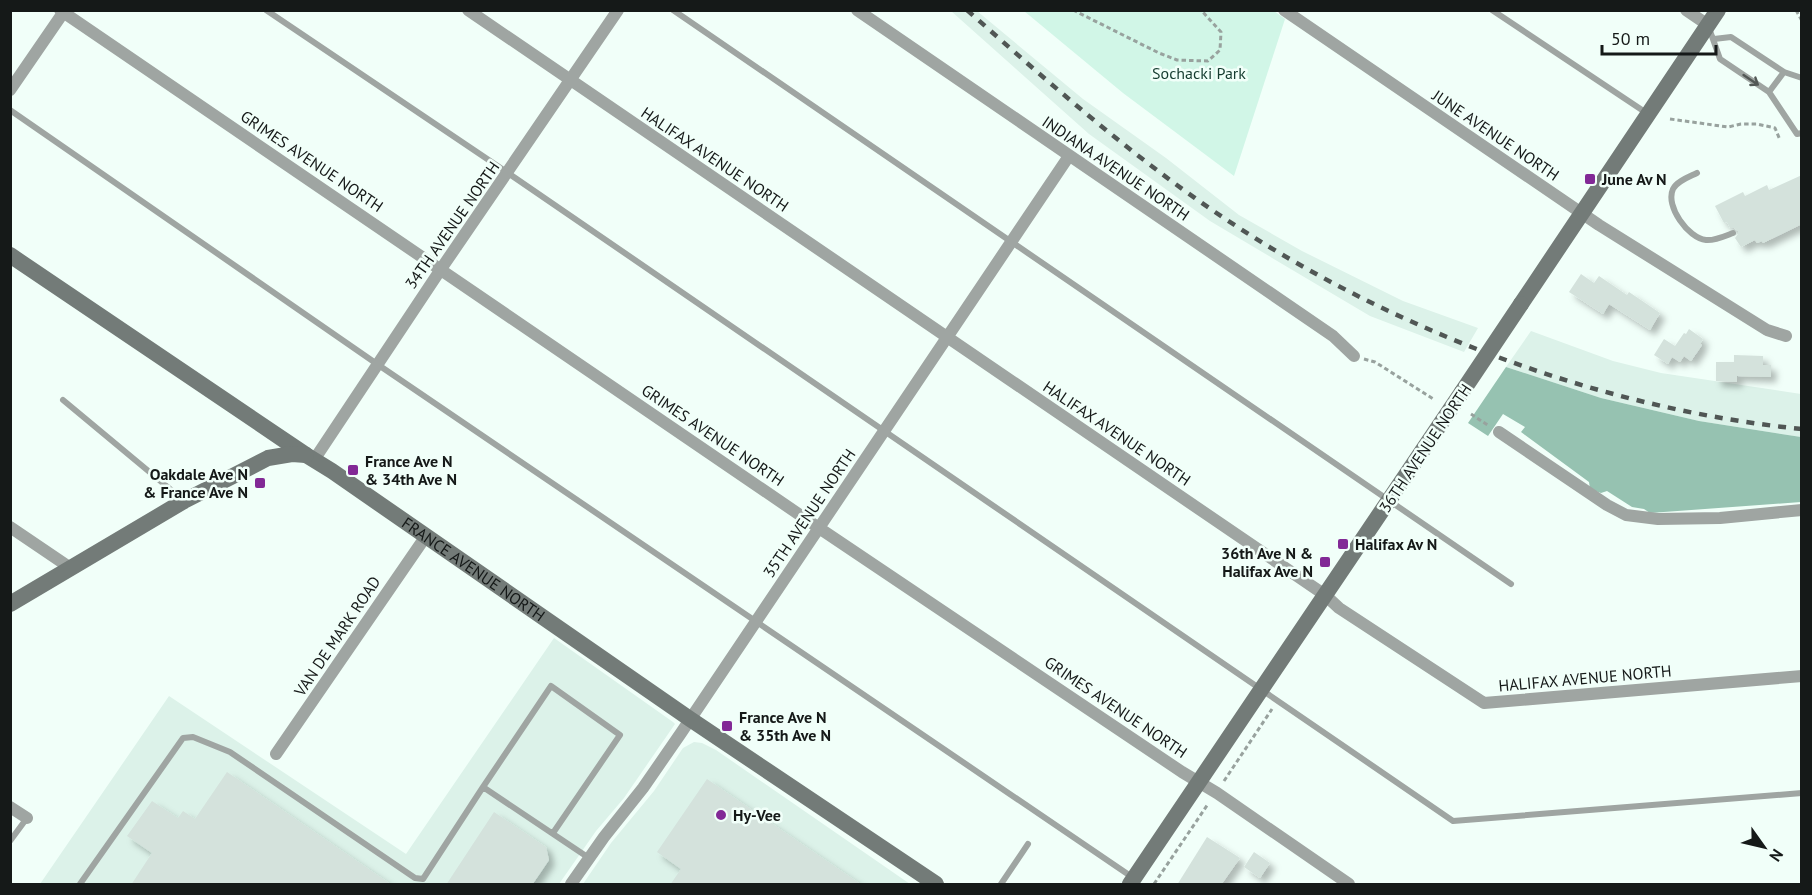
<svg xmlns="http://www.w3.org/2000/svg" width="1812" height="895" font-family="'PT Sans',sans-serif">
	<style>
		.built { fill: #dcf2e9 }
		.green { fill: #d1f6e7 }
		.forest { fill: #96c2b1 }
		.building { fill: #d4e2dc; filter: url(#shadow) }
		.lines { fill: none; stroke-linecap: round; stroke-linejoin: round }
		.path { stroke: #98a29e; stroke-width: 3; stroke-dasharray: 4.5 3; stroke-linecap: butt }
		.lane { stroke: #9fa5a2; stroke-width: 6 }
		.street { stroke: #9fa5a2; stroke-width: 12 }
		.secondary { stroke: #737b78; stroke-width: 16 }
		.rail { stroke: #505654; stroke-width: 4.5; stroke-dasharray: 8 8; stroke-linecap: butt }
		.secondary-bridge { stroke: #737b78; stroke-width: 16 }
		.oneway { stroke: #535856 }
		.poi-dot { fill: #822996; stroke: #f1fff9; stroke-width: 2 }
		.labels { text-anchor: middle; stroke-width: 5; stroke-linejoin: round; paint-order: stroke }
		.park-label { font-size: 16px; fill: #143c2f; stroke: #f1fff9 }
		.street-label { font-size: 16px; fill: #151918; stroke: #f1fff9 }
		.poi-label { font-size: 16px; font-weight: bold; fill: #151918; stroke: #f1fff9; text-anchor: start }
	</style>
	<defs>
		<filter id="shadow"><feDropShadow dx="5.5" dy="5.5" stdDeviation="3" flood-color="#0004"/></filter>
	</defs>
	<rect width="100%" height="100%" fill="#f1fff9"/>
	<path class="built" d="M951,11H977L1083,99L1166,158L1239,215L1302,251L1403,301L1478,328L1464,352L1370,316L1210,221L1089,134Z
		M1531,331L1613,361L1661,373L1801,394V437L1699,421L1601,398L1506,367Z
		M554,638L673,722L675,724L624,798L596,831L559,884H40L169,696L406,854Z
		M694,742L702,743L716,750L910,884H583L611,843L654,791L683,748Z"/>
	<path class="green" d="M1274,11L1285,19L1234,176L1123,93L1024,11Z"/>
	<path class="forest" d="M1506,367L1601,398L1699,421L1801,437V502L1650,513L1644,509L1632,507L1607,491L1601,493L1590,489L1589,482L1521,432L1525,427L1503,414L1488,436L1468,423Z"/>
	<path class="building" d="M1802,175V224L1763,243L1762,241L1757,243L1755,240L1741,247L1735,238L1738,234V231L1734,228H1730L1727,222L1724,223L1715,206L1743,192L1745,196L1767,185L1769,190Z
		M1581,274L1594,283L1599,276L1627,295L1629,292L1660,313L1650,330L1609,304L1603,314L1569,292Z
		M1689,329L1703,339L1700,344L1702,345L1691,361L1684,356L1680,362L1672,357L1668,364L1654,355L1664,339L1675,346L1684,333L1686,334Z
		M1734,355L1763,356V365H1771V377L1737,376V382L1716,381V362H1734Z
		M227,772L392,885H131L152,853L127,836L152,801L178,818L183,811L195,819Z
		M707,779L862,885H670L681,869L657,852Z
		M494,812L546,847L549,860L532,885H446Z
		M1207,837L1240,858L1221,885H1177Z
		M1254,852L1270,863L1260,878L1244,867Z"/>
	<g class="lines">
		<path class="path" d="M1073,10L1159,53L1177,60L1208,61L1220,50L1221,32L1201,10
			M1796,10L1802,21
			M1670,119L1728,127L1741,124H1757L1775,128L1780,140
			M1364,359L1375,362L1435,400
			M1471,414L1489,426
			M1224,781L1272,709
			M1154,884L1208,804"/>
		<path class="lane" d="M266,10L508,173L1453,821L1802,793
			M673,10L1511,584
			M1492,10L1648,114
			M1709,28L1720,59L1769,92L1797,134L1802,133
			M1714,39L1731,37L1784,72L1802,78
			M1769,92L1784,72
			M10,110L377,364L1132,877
			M1697,173C1689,177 1677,181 1673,189C1665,206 1688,238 1706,240C1714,241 1725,236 1733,233
			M63,400L182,499
			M483,787L551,686L620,735L553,833
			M10,841L27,818
			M80,884L183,738L193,737L230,752L415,878L423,879L483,787L589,858
			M1001,884L1028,844"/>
		<path class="street" d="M60,10L819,528L1182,772L1217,793L1349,884
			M468,10L1325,595L1339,608L1484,703L1802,676
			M857,10L1333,336L1354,356
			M1284,10L1599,225L1767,330L1786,336
			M1686,10L1708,25
			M10,90L65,10
			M1499,432L1607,505L1626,515L1658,519L1720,518L1802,510
			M314,460L441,269L618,10
			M10,527L72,569
			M276,754L426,536
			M10,807L27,818
			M571,884L604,837L643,788L681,733L1069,156"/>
		<g class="secondary">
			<path id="s1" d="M10,255L306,455L332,471L690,719L936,884"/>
			<path d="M1521,304L1718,10"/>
			<path d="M10,604L184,501L268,458L292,454L306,455"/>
			<path d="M1130,884L1462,392"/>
		</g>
		<path class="rail" d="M967,10C1047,81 1127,152 1215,212C1384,327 1598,409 1802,429"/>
		<path class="secondary-bridge" d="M1462,392L1521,304"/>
	</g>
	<defs><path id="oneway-shaft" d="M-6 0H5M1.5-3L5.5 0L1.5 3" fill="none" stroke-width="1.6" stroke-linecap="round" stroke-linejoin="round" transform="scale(1.5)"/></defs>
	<use class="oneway" href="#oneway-shaft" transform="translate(1751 80) rotate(34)"/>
	<g class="poi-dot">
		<rect x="1584" y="173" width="12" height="12" rx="3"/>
		<rect x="347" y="464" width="12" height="12" rx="3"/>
		<rect x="254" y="477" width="12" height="12" rx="3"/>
		<rect x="1337" y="538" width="12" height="12" rx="3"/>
		<rect x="1319" y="556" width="12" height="12" rx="3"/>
		<rect x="721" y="720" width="12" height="12" rx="3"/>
		<circle cx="721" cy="815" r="6"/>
	</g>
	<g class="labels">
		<g class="park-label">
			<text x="1199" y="79">Sochacki Park</text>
		</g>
		<g class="street-label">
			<text transform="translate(1496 135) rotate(34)" y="6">JUNE AVENUE NORTH</text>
			<text transform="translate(715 159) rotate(34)" y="6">HALIFAX AVENUE NORTH</text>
			<text transform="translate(312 161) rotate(34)" y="6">GRIMES AVENUE NORTH</text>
			<text transform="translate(1116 168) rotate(34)" y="6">INDIANA AVENUE NORTH</text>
			<text transform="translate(452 225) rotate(-55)" y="6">34TH AVENUE NORTH</text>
			<text transform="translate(1117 433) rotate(34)" y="6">HALIFAX AVENUE NORTH</text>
			<text transform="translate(713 435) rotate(34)" y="6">GRIMES AVENUE NORTH</text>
			<text transform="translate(1425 448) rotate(-56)" y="6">36TH AVENUE NORTH</text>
			<text transform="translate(809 513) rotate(-56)" y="6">35TH AVENUE NORTH</text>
			<text dy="6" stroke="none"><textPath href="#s1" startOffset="560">FRANCE AVENUE NORTH</textPath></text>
			<text transform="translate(337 636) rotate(-56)" y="6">VAN DE MARK ROAD</text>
			<text transform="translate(1585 678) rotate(-5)" y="6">HALIFAX AVENUE NORTH</text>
			<text transform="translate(1116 707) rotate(34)" y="6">GRIMES AVENUE NORTH</text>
		</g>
		<g class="poi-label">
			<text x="1602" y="185">June Av N</text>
			<text x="365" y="467">France Ave N<tspan x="365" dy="18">&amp; 34th Ave N</tspan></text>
			<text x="248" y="480" text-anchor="end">Oakdale Ave N<tspan x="248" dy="18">&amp; France Ave N</tspan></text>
			<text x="1355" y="550">Halifax Av N</text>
			<text x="1313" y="559" text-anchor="end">36th Ave N &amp;<tspan x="1313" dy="18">Halifax Ave N</tspan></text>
			<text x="739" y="723">France Ave N<tspan x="739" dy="18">&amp; 35th Ave N</tspan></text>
			<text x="733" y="821">Hy-Vee</text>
		</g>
	</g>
	<rect width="1812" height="895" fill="none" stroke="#151918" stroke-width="24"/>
	<g transform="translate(1764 847) rotate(124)" stroke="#f1fff9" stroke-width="4.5" paint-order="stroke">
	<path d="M0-4.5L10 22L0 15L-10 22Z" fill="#151918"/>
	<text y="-9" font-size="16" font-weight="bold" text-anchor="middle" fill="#151918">N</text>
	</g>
	<path d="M1602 45v9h114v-9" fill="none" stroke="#151918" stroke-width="3"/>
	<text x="1611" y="45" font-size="18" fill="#151918" stroke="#f1fff9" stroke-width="4.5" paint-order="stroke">50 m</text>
</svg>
